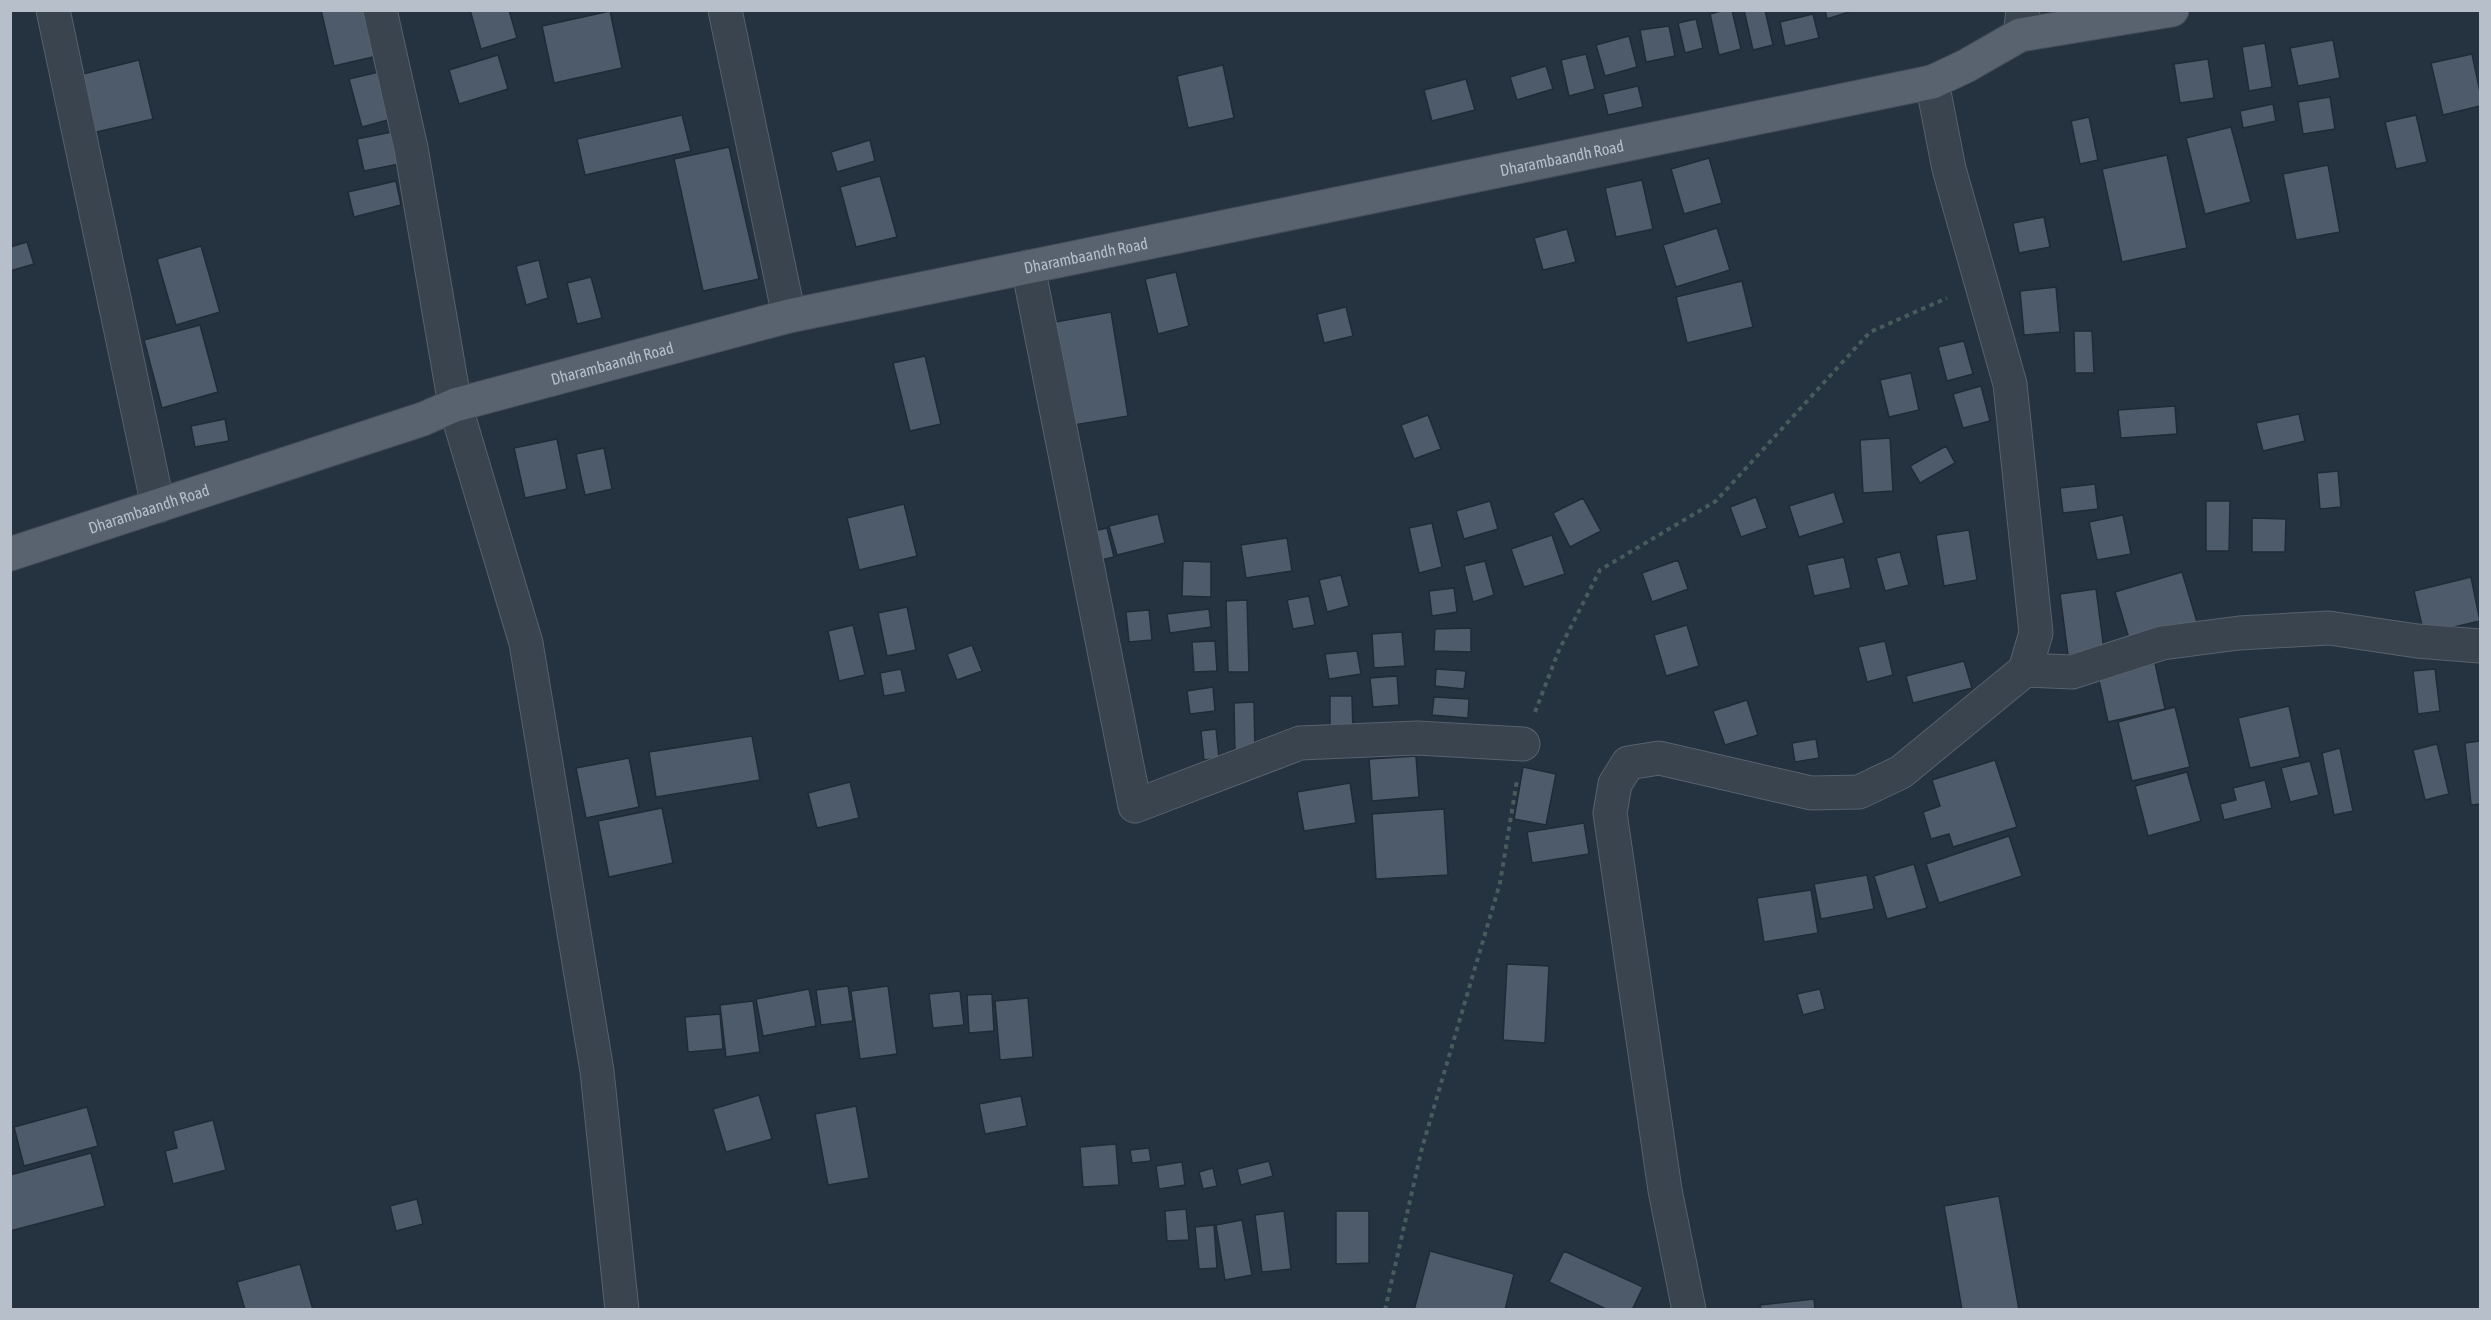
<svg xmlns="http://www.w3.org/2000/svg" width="2491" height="1320" font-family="'Asap Condensed',sans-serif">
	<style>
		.building { fill: #4e5b6a; stroke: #202b36; stroke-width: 1.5 }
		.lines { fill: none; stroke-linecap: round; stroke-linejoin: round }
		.minor-casing { stroke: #57626d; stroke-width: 35 }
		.major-casing { stroke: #434d58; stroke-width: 35 }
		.path { stroke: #465c5d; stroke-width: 4; stroke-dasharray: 4.5 4.5; stroke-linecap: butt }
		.minor { stroke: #39444f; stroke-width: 33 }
		.major { stroke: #58636f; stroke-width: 33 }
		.labels { text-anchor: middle; stroke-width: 6; stroke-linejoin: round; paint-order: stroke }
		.street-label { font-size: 16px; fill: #b6bfca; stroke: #1e2934 }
	</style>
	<rect width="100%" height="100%" fill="#25323f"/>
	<path class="building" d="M321,10H366L377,56L334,66Z
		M470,10H509L517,38L481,49Z
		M1725,10H1732L1741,49L1719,55L1710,14Z
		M1744,10H1765L1773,45L1753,50Z
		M1825,10H1852V11L1827,19Z
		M610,11L622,68L554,83L542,26Z
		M1813,14L1819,38L1785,46L1780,22Z
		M1696,19L1703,48L1685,53L1678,23Z
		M1669,26L1675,56L1646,62L1640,30Z
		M1629,36L1637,67L1605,76L1596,45Z
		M2333,40L2340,78L2298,86L2290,48Z
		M2265,43L2272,87L2249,91L2242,47Z
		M1586,54L1595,89L1569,96L1561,60Z
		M2472,54L2480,92V106L2443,115L2431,63Z
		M498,55L508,89L459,104L449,70Z
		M2208,59L2214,98L2180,103L2174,64Z
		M139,60L153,119L92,133L79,75Z
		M1223,65L1234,118L1188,128L1177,76Z
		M1546,66L1553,89L1517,100L1510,77Z
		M387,70L399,117L362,127L349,79Z
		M1466,79L1475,110L1432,121L1424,90Z
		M1638,86L1643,107L1608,115L1603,94Z
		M2330,97L2335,129L2303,134L2298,102Z
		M2273,104L2276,121L2243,128L2240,111Z
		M682,115L691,151L585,175L577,139Z
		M2416,115L2427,162L2396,169L2385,122Z
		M2089,117L2098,160L2080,164L2071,121Z
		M2231,127L2251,202L2205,214L2186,138Z
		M392,132L399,164L364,171L357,139Z
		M870,140L875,161L837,172L831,152Z
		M729,147L759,279L703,291L674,159Z
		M2167,155L2187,248L2122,262L2102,169Z
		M1709,158L1722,203L1684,214L1671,169Z
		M2328,165L2340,232L2296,240L2283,174Z
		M880,176L897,237L856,247L840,187Z
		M1642,180L1653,229L1616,237L1605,188Z
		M396,181L401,205L354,217L348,192Z
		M2044,217L2050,247L2019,253L2013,223Z
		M1717,228L1730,270L1676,287L1663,245Z
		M1567,229L1576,262L1543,270L1534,238Z
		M27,242L34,264L10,271V247Z
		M201,246L220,312L176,325L157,259Z
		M539,260L548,298L526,305L516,266Z
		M1176,272L1189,326L1158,334L1145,279Z
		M591,277L602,318L577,324L567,283Z
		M1742,281L1753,327L1687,343L1676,297Z
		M2056,287L2060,332L2024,335L2020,291Z
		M1346,307L1353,336L1324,343L1317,314Z
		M1111,312L1128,416L1068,426L1050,323Z
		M200,325L218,392L162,408L144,340Z
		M2074,331H2092L2094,373H2075Z
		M1964,341L1973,374L1947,381L1938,347Z
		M925,356L941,424L910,431L893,363Z
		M1911,373L1919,410L1889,417L1880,380Z
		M1981,386L1990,421L1963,428L1953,394Z
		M2175,406L2177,434L2121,438L2118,410Z
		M2299,414L2305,441L2263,451L2256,423Z
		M1428,415L1441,449L1414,459L1401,425Z
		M225,419L229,441L195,447L191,426Z
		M1890,438L1893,491L1863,493L1860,440Z
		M557,439L567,489L525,498L514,448Z
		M1946,446L1955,463L1920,483L1910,466Z
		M604,448L612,489L585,495L576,454Z
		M2338,471L2341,507L2320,509L2317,473Z
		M2095,484L2098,509L2063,513L2060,488Z
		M1834,492L1844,523L1799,537L1789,506Z
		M1756,497L1767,528L1741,537L1730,507Z
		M1583,498L1601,531L1570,547L1553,513Z
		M1490,501L1498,529L1464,539L1456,511Z
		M2206,501H2230L2229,551H2206Z
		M904,504L917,556L859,570L847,518Z
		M1158,514L1165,543L1117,555L1109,526Z
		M2123,515L2131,554L2097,560L2089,522Z
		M2252,518L2286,519L2285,552H2252Z
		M1432,523L1442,567L1419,573L1409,528Z
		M1107,528L1114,557L1088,563L1081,534Z
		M1969,530L1977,580L1944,586L1936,535Z
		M1552,535L1565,574L1524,587L1511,549Z
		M1287,538L1292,571L1246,578L1241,545Z
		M1900,552L1909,585L1885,591L1876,558Z
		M1844,557L1851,588L1814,596L1807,565Z
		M1678,560L1688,589L1652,602L1642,573Z
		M1183,561L1211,562V597L1182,596Z
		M1485,561L1494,595L1473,602L1464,566Z
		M2182,572L2197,622L2130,642L2115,592Z
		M1341,575L1349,606L1327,612L1319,580Z
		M2471,577L2480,621L2424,634L2414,591Z
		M1454,588L1457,612L1432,616L1429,591Z
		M2096,589L2104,650L2068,655L2060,594Z
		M1309,596L1315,625L1293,629L1287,600Z
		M1247,600L1249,672H1228L1226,601Z
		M907,607L916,650L887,656L878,613Z
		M1209,609L1211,627L1170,633L1167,614Z
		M1149,610L1152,640L1129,642L1126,612Z
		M853,625L865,675L839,681L828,631Z
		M1687,625L1699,666L1666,676L1654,635Z
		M1471,628V652L1434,651L1435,629Z
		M1402,632L1405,666L1374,668L1372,634Z
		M1215,641L1217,671L1194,672L1192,642Z
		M1885,641L1893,675L1867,682L1858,647Z
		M972,645L982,671L957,680L947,654Z
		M1357,651L1361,674L1329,679L1325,654Z
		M1964,661L1972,688L1913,703L1906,676Z
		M2155,663L2165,709L2108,722L2098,676Z
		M901,669L906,692L884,696L880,673Z
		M1436,669L1466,671L1464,689L1435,686Z
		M2435,669L2440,711L2418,714L2413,671Z
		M1397,676L1399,705L1373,707L1370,678Z
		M1213,687L1215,711L1190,714L1187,691Z
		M1330,696H1352L1353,734H1330Z
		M1434,697L1469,699L1468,718L1432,715Z
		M1747,700L1758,735L1725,745L1713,711Z
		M1254,702L1255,756H1235L1234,703Z
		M2289,706L2300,757L2250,768L2238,718Z
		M2175,707L2190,767L2132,781L2118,722Z
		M1216,729L1219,758L1204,760L1201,731Z
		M752,736L760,780L656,797L649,752Z
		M1816,739L1819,758L1795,762L1792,743Z
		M2480,741V804L2471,805L2465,743Z
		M2437,744L2449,794L2425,800L2413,750Z
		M2340,748L2353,811L2334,815L2322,753Z
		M1416,756L1419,797L1372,801L1369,759Z
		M629,758L639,807L586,818L576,768Z
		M1995,760L2017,827L1953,847L1949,834L1931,839L1923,812L1940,806L1932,780Z
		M2310,761L2319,795L2290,802L2281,768Z
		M1523,767L1556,774L1546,825L1514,819Z
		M2187,772L2201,821L2148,836L2135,786Z
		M2265,780L2272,808L2224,820L2220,804L2236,800L2233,788Z
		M850,782L859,818L817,828L808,793Z
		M1350,783L1356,823L1304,831L1297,792Z
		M662,808L673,863L609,877L598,821Z
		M1444,809L1448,875L1376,879L1372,814Z
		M1584,823L1589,854L1532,863L1527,832Z
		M2009,836L2022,876L1939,903L1926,864Z
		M1914,864L1927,908L1887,919L1874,876Z
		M1867,875L1874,909L1821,919L1814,884Z
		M1811,890L1818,933L1764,942L1757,898Z
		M1507,964L1549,966L1545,1043L1503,1040Z
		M848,986L853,1021L821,1025L816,990Z
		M888,986L897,1054L860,1059L851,991Z
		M809,989L816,1026L763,1036L756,999Z
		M1820,989L1825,1009L1803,1015L1797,994Z
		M960,991L964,1025L933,1028L929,994Z
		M992,994L994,1031L969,1033L967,995Z
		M1028,998L1033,1057L1000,1060L995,1001Z
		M753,1001L760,1052L726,1057L720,1005Z
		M720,1014L723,1049L688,1052L685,1017Z
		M759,1095L772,1139L726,1152L713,1109Z
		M1021,1096L1027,1126L985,1134L979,1104Z
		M856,1106L869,1178L828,1185L815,1114Z
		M87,1107L98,1146L24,1166L14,1127Z
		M213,1120L226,1170L173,1184L165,1151L177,1148L173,1131Z
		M1116,1144L1119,1185L1083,1187L1080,1147Z
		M1149,1148L1151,1161L1132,1163L1130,1150Z
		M91,1153L105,1206L10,1231V1175Z
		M1269,1161L1273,1176L1241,1185L1237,1169Z
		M1182,1162L1185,1185L1159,1189L1156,1166Z
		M1213,1168L1217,1186L1203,1189L1199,1172Z
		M1999,1196L2019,1310H1962L1944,1206Z
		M417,1199L423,1224L396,1231L390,1206Z
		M1186,1209L1189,1240L1167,1241L1165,1211Z
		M1284,1211L1291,1269L1262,1272L1255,1215Z
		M1336,1211H1369V1263L1336,1264Z
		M1242,1220L1252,1275L1225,1280L1216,1225Z
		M1214,1225L1217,1268L1199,1269L1195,1227Z
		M1430,1251L1514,1274L1505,1310H1414Z
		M1564,1251L1643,1287L1632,1310H1608L1549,1282Z
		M300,1264L313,1310H245L237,1282Z
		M1814,1299L1815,1310H1761L1760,1305Z"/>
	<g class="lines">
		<g class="minor-casing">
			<path id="minor" d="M53,10L158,506
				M380,10L411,148L455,405L526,643L597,1071L622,1310
				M725,10L789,316
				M2020,35L2023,10
				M1028,267L1135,806L1300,743L1417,738L1523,744
				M2025,670L2072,672L2162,643L2239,633L2329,628L2417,641L2480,646
				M1689,1310L1665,1190L1610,813L1615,784L1628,763L1659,758L1811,793L1859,792L1901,772L2025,670L2036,633L2010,384L1949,169L1932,82"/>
		</g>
		<g class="major-casing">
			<g id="major">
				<path id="s1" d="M10,554L423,419L455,405L789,316L1932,82L1966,66L2020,35L2172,10"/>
			</g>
		</g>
		<path class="path" d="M1535,712L1559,650L1600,570L1716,501L1870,332L1947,298
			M1385,1310L1422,1148L1500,883L1517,780"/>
		<use href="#minor" class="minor"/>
		<use href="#major" class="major"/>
	</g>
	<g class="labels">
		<g class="street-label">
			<text dy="6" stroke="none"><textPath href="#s1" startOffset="1604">Dharambaandh Road</textPath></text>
			<text dy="6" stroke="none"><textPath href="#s1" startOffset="1118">Dharambaandh Road</textPath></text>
			<text dy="6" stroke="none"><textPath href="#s1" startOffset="632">Dharambaandh Road</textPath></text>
			<text dy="6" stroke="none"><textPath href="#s1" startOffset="146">Dharambaandh Road</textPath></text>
		</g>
	</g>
	<rect width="2491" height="1320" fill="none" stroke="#b6bfca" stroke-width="24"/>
</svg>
